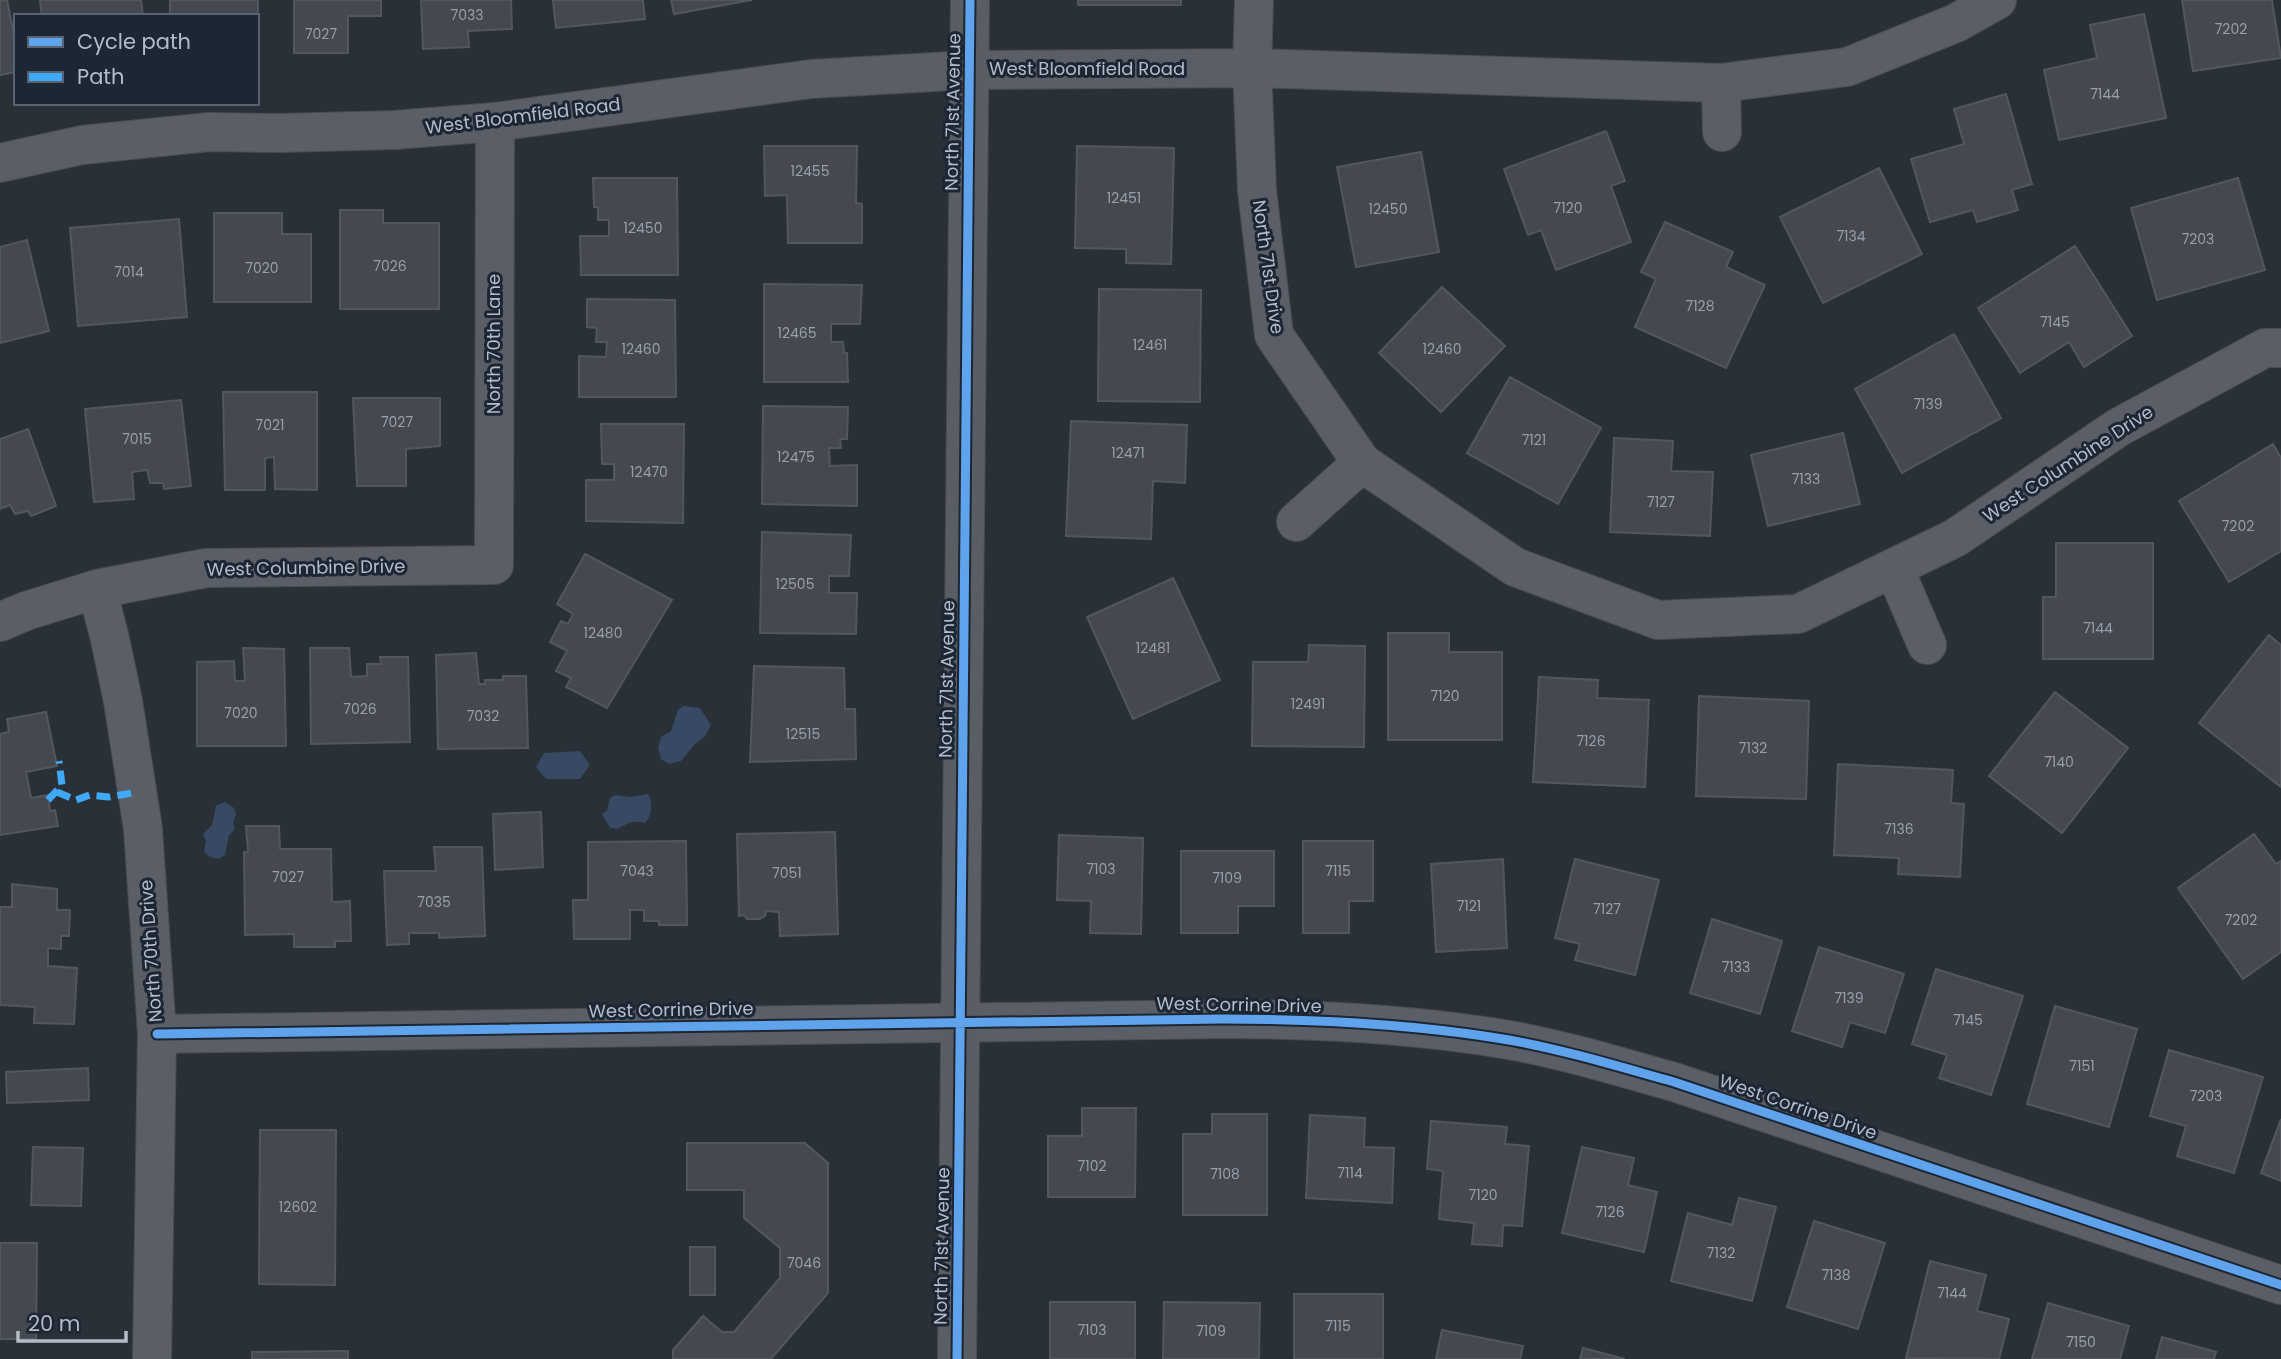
<svg xmlns="http://www.w3.org/2000/svg" width="2281" height="1359" font-family="Poppins,sans-serif">
	<style>
		.water { fill: #384963 }
		.building { fill: #444950; stroke: #52575f; stroke-width: 2 }
		.lines { fill: none; stroke-linecap: round; stroke-linejoin: round }
		.street-casing { stroke: #484c53; stroke-width: 40 }
		.secondary-casing { stroke: #484c53; stroke-width: 40 }
		.street { stroke: #5a5e66; stroke-width: 38 }
		.secondary { stroke: #595d64; stroke-width: 38 }
		.quiet { stroke: #3fa9f5; stroke-width: 7; stroke-dasharray: 14 7; stroke-linecap: butt }
		.cycleway-casing { stroke: #1d2633; stroke-width: 13 }
		.cycleway { stroke: #60a3ed; stroke-width: 9 }
		.labels { text-anchor: middle; stroke-width: 6; stroke-linejoin: round; paint-order: stroke }
		.number-label { font-size: 14px; fill: #989fab }
		.street-label { font-size: 18px; fill: #b4bcc9; stroke: #1d2633 }
	</style>
	<rect width="100%" height="100%" fill="#2a3038"/>
	<path class="water" d="M683,706L700,708L711,725L705,736L694,745L681,761L669,764L661,759L658,747L661,737L671,731L678,710Z
		M580,751L590,765L580,779H546L536,767L544,753Z
		M648,794C653,802 652,816 645,823C634,820 627,823 618,829L610,828L602,814L607,811L610,798L615,795L630,797Z
		M225,802L234,808L236,815L233,822L235,829L229,835L225,855L219,859L210,857L204,852L206,841L203,834L212,825L216,806Z"/>
	<path class="building" d="M0,0H7L16,45V72L0,75Z
		M40,0H141L143,16H42Z
		M170,0H258V49L257,16H170Z
		M294,0H381V16H348V53H294Z
		M421,0H511L512,29L468,31L469,47L423,49Z
		M553,0H643L645,19L556,28Z
		M671,0H752L674,14Z
		M1078,0H1181V5H1078Z
		M2182,0H2272L2281,58L2193,71Z
		M2144,14L2166,118L2059,140L2044,70L2097,58L2090,25Z
		M2006,94L2032,184L2012,190L2018,210L1977,222L1973,210L1930,222L1911,159L1964,144L1954,109Z
		M1606,131L1625,181L1611,186L1631,242L1556,270L1541,230L1528,235L1504,169Z
		M764,146H857L856,203L862,204V243H788L787,195L765,196Z
		M1077,146L1174,148L1171,264L1126,263V249L1075,248Z
		M1421,152L1439,252L1356,267L1337,167Z
		M1879,168L1922,254L1823,303L1780,217Z
		M593,178H677L678,275H581L580,236H609V220H598V207H594Z
		M2238,178L2265,270L2157,300L2131,208Z
		M340,210H383V223H439V309H340Z
		M214,213H282V234H311V302H214Z
		M179,219L187,317L78,326L70,228Z
		M1665,222L1733,252L1726,267L1765,285L1726,368L1635,327L1656,279L1641,272Z
		M27,240L49,331L0,343V247Z
		M2075,246L2132,336L2084,367L2069,342L2020,373L1978,308Z
		M764,284L862,285L860,324H831V342H843L844,353H847L848,382H764Z
		M1442,287L1505,346L1441,412L1379,353Z
		M1099,289L1201,290L1200,402L1098,401Z
		M587,299L675,300L676,397H579V356L606,357L607,342H596L597,328L587,327Z
		M1954,334L2001,418L1902,473L1855,389Z
		M1510,377L1601,428L1558,504L1467,453Z
		M223,392H317V490L275,489L274,457L265,458V490H225Z
		M353,398H440V446L406,449V486H357Z
		M181,400L191,486L164,489L163,483H150L147,470L132,472L134,499L94,502L85,409Z
		M763,406L848,407L847,439H840L841,448H829L830,466L857,465V506L762,504Z
		M1071,421L1187,425L1185,483L1153,481L1151,539L1066,536Z
		M601,424H684L683,523L586,521V480H614V464H602Z
		M28,429L56,506L31,516L28,511L15,514L10,505L0,509V439Z
		M1843,433L1860,504L1768,526L1751,455Z
		M1614,438L1673,441L1671,471L1713,472L1710,536L1610,532Z
		M2273,444L2281,458V551L2229,582L2179,501Z
		M762,532L851,535L849,576H829V593H857L856,634L760,633Z
		M2056,543H2153V659H2043V597H2056Z
		M585,554L672,600L607,708L566,687L571,678L556,671L567,651L550,642L561,621L568,624L573,614L557,604Z
		M1173,578L1220,680L1133,719L1087,617Z
		M1388,633H1449V652H1502V740H1388Z
		M2269,635L2281,645V787L2199,723Z
		M1309,645L1365,646L1364,747L1252,746L1253,662H1308Z
		M243,648L284,649L286,746H197V662L234,661L235,681H245Z
		M310,648H349L351,677L367,676V664H381L380,657H408L410,742L311,744Z
		M476,653L479,684H485V680H503V676H526L528,748L438,749L436,655Z
		M754,666L844,668L845,709H855L856,759L750,762Z
		M1539,677L1598,680L1597,698L1649,700L1645,787L1533,782Z
		M2055,692L2128,748L2062,833L1989,776Z
		M1699,696L1809,701L1806,799L1696,796Z
		M46,712L57,766L26,772L31,798L48,795L50,811L55,810L58,826L0,835V734L9,732L7,719Z
		M1838,764L1953,770L1951,803L1964,804L1960,877L1898,874L1899,858L1834,855Z
		M541,812L543,867L495,870L493,814Z
		M246,826H279L280,849H331L332,902L350,901L351,941H335V947H294V934L245,935L244,852H248Z
		M835,832L838,934L780,936L779,912L766,911L765,916L760,919H747L744,915L739,916L737,834Z
		M2254,834L2276,864L2281,861V952L2243,979L2178,888Z
		M1059,835L1143,838L1141,934L1090,933L1091,901L1057,900Z
		M686,841L687,925H659V921H644V910H630V939H574L573,900H588V842Z
		M1303,841H1373V901H1349V933H1303Z
		M434,847H482L485,936L439,938V933H409V944L387,945L384,871H436Z
		M1181,851H1274V906H1238V933H1181Z
		M1503,859L1507,948L1436,952L1431,864Z
		M1575,859L1659,880L1635,975L1575,960L1580,944L1555,938Z
		M12,884L57,889V910H70L69,936H61V949L48,948V966L77,968L74,1024L34,1023L35,1007L0,1005V907H12Z
		M1712,919L1782,941L1760,1014L1690,993Z
		M1819,947L1904,974L1885,1033L1850,1022L1842,1047L1792,1031Z
		M1936,969L2023,996L1991,1095L1939,1078L1947,1055L1912,1044Z
		M2055,1006L2137,1029L2109,1127L2027,1104Z
		M2169,1050L2263,1077L2234,1173L2177,1156L2186,1126L2150,1116Z
		M88,1068L89,1100L7,1103L6,1072Z
		M1082,1108H1136L1135,1197H1048V1136H1082Z
		M1212,1114H1267V1215H1183V1134H1212Z
		M1310,1115L1365,1118L1364,1147L1394,1148L1392,1203L1306,1198Z
		M2281,1119V1181L2261,1173Z
		M1431,1121L1507,1127L1505,1144L1529,1146L1522,1226L1503,1225L1502,1246L1472,1244L1474,1223L1439,1219L1443,1171L1427,1169Z
		M260,1130H336L335,1285L259,1284Z
		M687,1143H805L828,1163V1293L771,1359H673V1350L703,1316L722,1332H734L780,1278V1248L744,1218V1190H687Z
		M33,1147L83,1148L81,1206L31,1205Z
		M1582,1147L1634,1158L1628,1185L1657,1192L1644,1252L1562,1233Z
		M1739,1198L1776,1207L1752,1301L1671,1281L1688,1213L1732,1225Z
		M1814,1221L1885,1243L1858,1329L1787,1307Z
		M0,1243H37L36,1339H0Z
		M690,1247H715V1295H690Z
		M1930,1261L1986,1275L1977,1311L2009,1319L1999,1359L1906,1358Z
		M1294,1294H1383V1359H1294Z
		M1050,1302H1135V1359H1050Z
		M1164,1302L1260,1303L1259,1359H1163Z
		M2048,1303L2129,1326L2120,1359H2032Z
		M1442,1330L1523,1346L1520,1359H1436Z
		M2162,1337L2216,1352L2214,1359H2156Z
		M1583,1348L1625,1359H1580Z
		M348,1351V1359H252V1352Z"/>
	<g class="lines">
		<g class="street-casing">
			<path id="street" d="M1254,0L1252,68L1257,190L1274,335L1362,463L1515,567L1658,620L1798,614L1955,538L2119,427L2265,348H2281
				M1721,83L1722,132
				M0,163L82,145L209,132L280,133L394,130L495,122L811,79L969,70L1252,68L1721,83L1847,67L1956,23L1997,0
				M1296,522L1362,463
				M1894,568L1927,645
				M97,589L110,639L123,701L143,829L157,1034L152,1359
				M0,622L26,611L97,589L206,568L494,565L495,122
				M157,1034L1222,1019C1318,1019 1415,1024 1509,1040C1565,1050 1620,1067 1674,1082L2281,1285"/>
		</g>
		<g class="secondary-casing">
			<path id="secondary" d="M957,1359L970,0"/>
		</g>
		<use href="#street" class="street"/>
		<use href="#secondary" class="secondary"/>
		<path class="quiet" d="M57,792L76,800L90,795L109,797L138,792
			M48,800L62,785L59,761"/>
		<g class="cycleway-casing">
			<path id="cycleway" d="M157,1034L1222,1019C1318,1019 1415,1024 1509,1040C1565,1050 1620,1067 1674,1082L2281,1285
				M957,1359L970,0"/>
		</g>
		<use href="#cycleway" class="cycleway"/>
	</g>
	<g class="labels">
		<g class="number-label">
			<text x="467" y="20">7033</text>
			<text x="2231" y="34">7202</text>
			<text x="321" y="39">7027</text>
			<text x="2105" y="99">7144</text>
			<text x="810" y="176">12455</text>
			<text x="1124" y="203">12451</text>
			<text x="1568" y="213">7120</text>
			<text x="1388" y="214">12450</text>
			<text x="643" y="233">12450</text>
			<text x="1851" y="241">7134</text>
			<text x="2198" y="244">7203</text>
			<text x="390" y="271">7026</text>
			<text x="262" y="273">7020</text>
			<text x="129" y="277">7014</text>
			<text x="1700" y="311">7128</text>
			<text x="2055" y="327">7145</text>
			<text x="797" y="338">12465</text>
			<text x="1150" y="350">12461</text>
			<text x="641" y="354">12460</text>
			<text x="1442" y="354">12460</text>
			<text x="1928" y="409">7139</text>
			<text x="397" y="427">7027</text>
			<text x="270" y="430">7021</text>
			<text x="137" y="444">7015</text>
			<text x="1534" y="445">7121</text>
			<text x="1128" y="458">12471</text>
			<text x="796" y="462">12475</text>
			<text x="649" y="477">12470</text>
			<text x="1806" y="484">7133</text>
			<text x="1661" y="507">7127</text>
			<text x="2238" y="531">7202</text>
			<text x="795" y="589">12505</text>
			<text x="2098" y="633">7144</text>
			<text x="603" y="638">12480</text>
			<text x="1153" y="653">12481</text>
			<text x="1445" y="701">7120</text>
			<text x="1308" y="709">12491</text>
			<text x="360" y="714">7026</text>
			<text x="241" y="718">7020</text>
			<text x="483" y="721">7032</text>
			<text x="803" y="739">12515</text>
			<text x="1591" y="746">7126</text>
			<text x="1753" y="753">7132</text>
			<text x="2059" y="767">7140</text>
			<text x="1899" y="834">7136</text>
			<text x="1101" y="874">7103</text>
			<text x="637" y="876">7043</text>
			<text x="1338" y="876">7115</text>
			<text x="787" y="878">7051</text>
			<text x="288" y="882">7027</text>
			<text x="1227" y="883">7109</text>
			<text x="434" y="907">7035</text>
			<text x="1469" y="911">7121</text>
			<text x="1607" y="914">7127</text>
			<text x="2241" y="925">7202</text>
			<text x="1736" y="972">7133</text>
			<text x="1849" y="1003">7139</text>
			<text x="1968" y="1025">7145</text>
			<text x="2082" y="1071">7151</text>
			<text x="2206" y="1101">7203</text>
			<text x="1092" y="1171">7102</text>
			<text x="1350" y="1178">7114</text>
			<text x="1225" y="1179">7108</text>
			<text x="1483" y="1200">7120</text>
			<text x="298" y="1212">12602</text>
			<text x="1610" y="1217">7126</text>
			<text x="1721" y="1258">7132</text>
			<text x="804" y="1268">7046</text>
			<text x="1836" y="1280">7138</text>
			<text x="1952" y="1298">7144</text>
			<text x="1338" y="1331">7115</text>
			<text x="1092" y="1335">7103</text>
			<text x="1211" y="1336">7109</text>
			<text x="2081" y="1347">7150</text>
		</g>
		<g class="street-label">
			<text x="1087" y="75">West Bloomfield Road</text>
			<text transform="translate(953 112) rotate(-89)" y="6">North 71st Avenue</text>
			<text transform="translate(523 116) rotate(-7)" y="6">West Bloomfield Road</text>
			<text transform="translate(1268 267) rotate(82)" y="6">North 71st Drive</text>
			<text transform="translate(494 344) rotate(-90)" y="6">North 70th Lane</text>
			<text transform="translate(2068 464) rotate(-33)" y="6">West Columbine Drive</text>
			<text transform="translate(306 568) rotate(-1)" y="6">West Columbine Drive</text>
			<text transform="translate(947 679) rotate(-89)" y="6">North 71st Avenue</text>
			<text transform="translate(151 951) rotate(-94)" y="6">North 70th Drive</text>
			<text transform="translate(1239 1005) rotate(1)" y="6">West Corrine Drive</text>
			<text transform="translate(671 1010) rotate(-1)" y="6">West Corrine Drive</text>
			<text transform="translate(1798 1107) rotate(19)" y="6">West Corrine Drive</text>
			<text transform="translate(942 1246) rotate(-89)" y="6">North 71st Avenue</text>
		</g>
	</g>
	<rect x="14" y="14" width="245" height="91" fill="#1d2633" stroke="#59626f" stroke-width="2"/>
	<rect x="28" y="37" width="35" height="10" fill="#60a3ed" stroke="#59626f" stroke-width="2"/>
	<text x="77" y="49" font-size="21" fill="#b4bcc9">Cycle path</text>
	<rect x="28" y="72" width="35" height="10" fill="#3fa9f5" stroke="#59626f" stroke-width="2"/>
	<text x="77" y="84" font-size="21" fill="#b4bcc9">Path</text>
	<path d="M18 1331v10h108v-10" fill="none" stroke="#b4bcc9" stroke-width="3.5"/>
	<text x="28" y="1331" font-size="21" fill="#b4bcc9" stroke="#1d2633" stroke-width="5" paint-order="stroke">20 m</text>
</svg>
